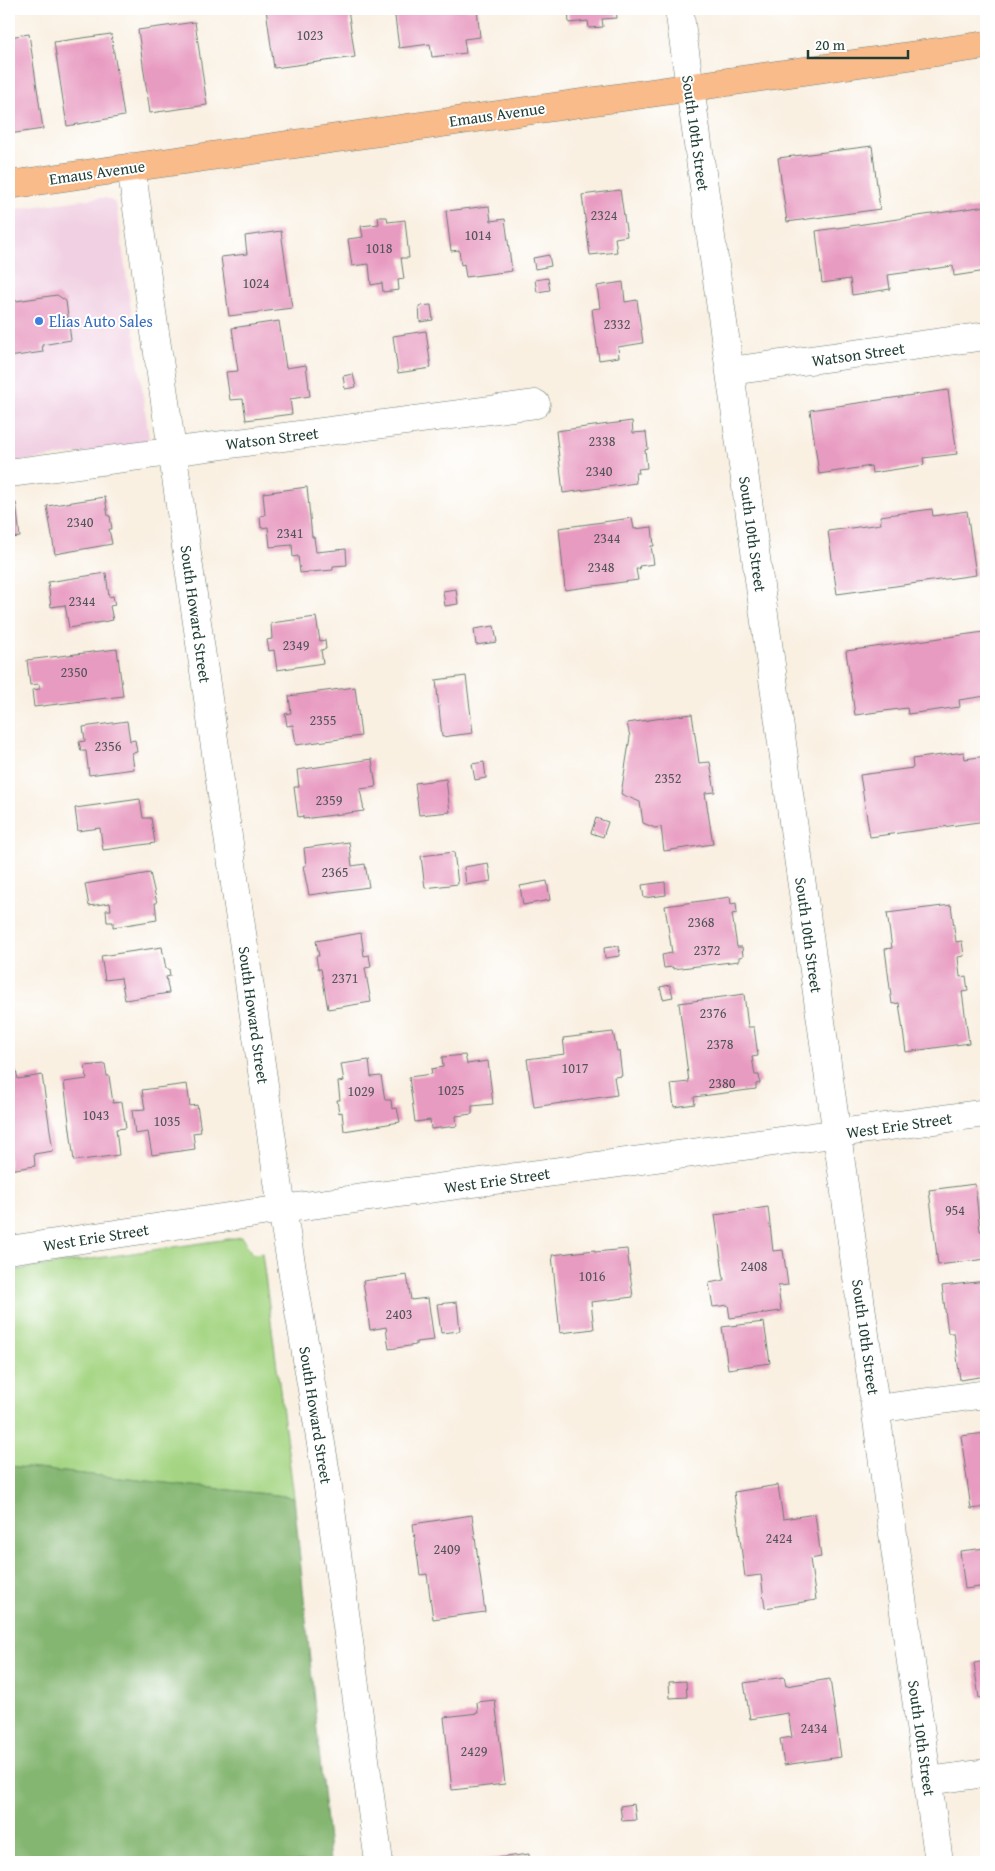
<svg xmlns="http://www.w3.org/2000/svg" width="995" height="1871" font-family="'Gentium Book Plus',serif">
	<style>
		.built { fill: #f1d0e3 }
		.green { fill: #a5d583; stroke: #62895c }
		.forest { fill: #84b671; stroke: #527a52 }
		.building { fill: #e89bc1 }
		.lines { fill: none; stroke-linecap: round; stroke-linejoin: round }
		.minor-casing { stroke: #6b7c71; stroke-width: 29 }
		.major-casing { stroke: #6b7c71; stroke-width: 29 }
		.minor { stroke: #fff; stroke-width: 28 }
		.major { stroke: #fabb8b; stroke-width: 28 }
		.shop-dot { fill: #3f7fe0; stroke: #fff; stroke-width: 2 }
		.labels { text-anchor: middle; stroke-width: 4; stroke-linejoin: round; paint-order: stroke }
		.number-label { font-size: 14px; fill: #515457 }
		.street-label { font-size: 16px; fill: #1f3d34; stroke: #fff }
		.shop-label { font-size: 16px; fill: #366cbe; stroke: #fff; text-anchor: start }
	</style>
	<rect width="100%" height="100%" fill="#fff"/>
	<filter id="ink" filterUnits="userSpaceOnUse"><feTurbulence type="fractalNoise" baseFrequency=".02" numOctaves="2"/><feDisplacementMap in="SourceGraphic" scale="10" xChannelSelector="R" yChannelSelector="G"/><feConvolveMatrix kernelMatrix="1 2 1 2 8 2 1 2 1" color-interpolation-filters="sRGB"/></filter>
	<filter id="wash" filterUnits="userSpaceOnUse"><feTurbulence type="fractalNoise" baseFrequency=".0096" numOctaves="4" result="noise"/><feDisplacementMap in="SourceGraphic" scale="20" xChannelSelector="R" yChannelSelector="G"/><feGaussianBlur stdDeviation="1.12" result="paint"/><feColorMatrix in="noise" values="0 0 0 0 0 0 0 0 0 0 0 0 0 0 0 0 0 1.4 0 .05"/><feComposite in="paint" operator="in"/></filter>
	<g filter="url(#wash)">
		<rect width="100%" height="100%" fill="#f9f0e2"/>
		<path class="built" d="M96,198H106L114,202L117,209L149,438L145,444L9,463V210Z"/>
		<path class="green" d="M242,1237L252,1254L262,1253L294,1497L9,1466V1271Z"/>
		<path class="forest" d="M9,1466L294,1497L330,1862H9Z"/>
		<g id="blocks">
			<path class="building" d="M266,9H317L318,12L348,9L355,57L274,68Z
				M394,9H477L480,37L464,39L466,53L432,57L430,44L399,48Z
				M568,9H616L617,18L602,19L603,27L589,28L588,21L569,23Z
				M195,22L207,105L150,113L138,30Z
				M29,34L43,129L9,134V37Z
				M111,34L124,116L67,126L54,42Z
				M872,146L880,209L787,222L778,158Z
				M620,190L627,236L615,238L617,252L590,255L582,195Z
				M489,206L491,221L505,219L512,271L466,277L464,264L461,265L459,250L451,251L446,211Z
				M986,206V271L954,276L953,266L888,275L890,289L852,295L850,279L822,283L816,231Z
				M378,217H387L388,222L405,220L409,258H401L404,279L398,280L399,290L383,292L382,283L371,285L369,264L352,266L348,239L363,237L361,226L379,224Z
				M281,231L292,308L229,316L221,257L247,254L245,236Z
				M549,255L551,266L535,269L533,258Z
				M548,278L550,290L537,292L535,280Z
				M623,282L625,302L637,300L643,343L618,347L619,357L599,360L592,309L600,308L597,286Z
				M57,295L66,301L71,340L42,345L43,352L9,357V302Z
				M431,305L433,320L420,322L419,306Z
				M279,321L286,368L306,365L310,396L290,399L292,414L246,420L243,399L230,400L226,372L238,371L232,328Z
				M426,331L431,368L398,373L393,336Z
				M353,374L356,387L345,389L343,376Z
				M948,390L957,454L923,458L924,465L872,473L871,466L819,474L810,410Z
				M632,421L633,433L646,432L648,449L645,450L647,468L638,469L639,473H635L636,483L563,493L556,431Z
				M307,487L312,537H314L316,552L346,549L347,565L333,566V570L300,573L298,556L293,557L292,545L270,547L268,527L261,528L260,516L265,515L263,493Z
				M105,497L108,516H110L112,529H109L112,544L55,554L47,506Z
				M16,503L20,537L9,538V504Z
				M932,509L933,516L967,511L976,575L837,594L828,531L881,524L880,516Z
				M632,518L634,529L652,527L654,546H651L654,564L639,566L640,569H636L638,580L565,590L559,528Z
				M106,573L109,597L113,596L115,605L110,606L113,620L69,628L65,605L51,607L48,582Z
				M456,589L458,604L445,606L443,591Z
				M316,617L320,641L325,640L326,649L321,650L323,663L277,670L274,650L269,651L267,640L272,639L271,623Z
				M494,626L497,642L476,645L474,629Z
				M984,632L986,646V696L959,700L960,707L908,714L907,708L855,715L846,651Z
				M117,649L123,696L34,707L32,690L40,689L39,684L30,685L27,660Z
				M466,676L473,733L442,737L436,680Z
				M355,687L361,736L296,745L293,725L287,726L285,714L291,713L289,696Z
				M692,714L699,763L710,762L715,792L705,793L713,844L664,851L661,827L655,828L643,823L640,802L621,794L630,737L627,723Z
				M127,721L130,741L135,740L137,752L132,753L134,769L89,775L86,751H81L79,742L85,741L83,727Z
				M964,752L965,759L986,756V821L870,837L860,775L913,768L912,759Z
				M372,759L376,787L360,789L364,811L303,819V816L298,817L294,787H299L297,770Z
				M484,762L486,778L475,780L472,764Z
				M446,779L450,812L419,815L415,783Z
				M140,799L143,818H151L155,843L103,850L100,828L78,831L75,808Z
				M596,818L608,822L603,837L591,833Z
				M349,842L352,866L365,864L369,887L309,895L303,866H306L304,848Z
				M454,852L458,884L425,888L421,856Z
				M488,863L491,881L466,885L464,867Z
				M150,873L157,903H155L157,920L113,927V922H107L106,910H111L110,903L89,906L85,884Z
				M547,881L550,900L523,905L520,886Z
				M665,882L666,895L644,898L642,885Z
				M730,897L731,904L736,903L737,913L732,914L737,947H742L743,956L739,957V961L673,969V967L664,968L662,955L672,953L665,906Z
				M951,905L956,942L962,941L964,956L958,957L960,977L966,976L968,991L962,992L969,1043L906,1052L899,1003L892,1004L885,949L892,948L887,913Z
				M361,933L364,956L369,955L371,967L365,968L371,1002L328,1009L321,969H318L316,956H319L316,941Z
				M619,946L620,956L605,958L604,948Z
				M162,947L166,969H169L170,976L166,977L169,993L125,1000L121,978L105,980L101,956Z
				M670,985L673,997L663,999L660,987Z
				M744,994L748,1027H754L758,1056L752,1057L755,1075H759L760,1083L756,1084V1089L694,1097L695,1104L674,1107L671,1084L689,1082L679,1003Z
				M613,1032L617,1051H619L622,1076L614,1077L617,1095L534,1107L527,1059L565,1054L563,1038Z
				M465,1055L467,1064L488,1061L493,1104L472,1106V1114L456,1116L457,1126L431,1129L430,1120L415,1122L409,1077L432,1074L431,1069L443,1067L442,1057Z
				M369,1060L371,1077L381,1076L385,1100H391L392,1109L397,1108L400,1122L344,1131L342,1112L339,1113L337,1100H340L338,1082L344,1081L341,1064Z
				M105,1064L107,1076H109L113,1103L122,1102L126,1128L116,1129L119,1155L74,1161L64,1082L87,1079L85,1066Z
				M9,1068L16,1070L18,1079L42,1075L53,1151L34,1154L35,1166L9,1170Z
				M187,1084L190,1106L197,1105L201,1132L193,1133L195,1149L152,1155L148,1132L135,1134L132,1110L145,1109L142,1090Z
				M975,1184L980,1231L986,1230V1259L938,1265L929,1190Z
				M768,1207L773,1251L783,1250L788,1285L778,1286L781,1311L730,1318L728,1305L713,1307L709,1283L724,1280L715,1215Z
				M627,1249L633,1297L591,1302L594,1329L560,1333L552,1255L595,1250V1252Z
				M407,1275L411,1300L428,1298L434,1340L416,1342V1345L389,1349L386,1327L370,1330L363,1281Z
				M986,1281V1376L960,1380L954,1333H948L942,1286Z
				M457,1302L460,1331L441,1333L437,1304Z
				M764,1322L770,1363L728,1369L722,1327Z
				M986,1433V1507L971,1509L961,1436Z
				M778,1485L783,1519L815,1514L821,1557L810,1559L816,1600L765,1608L761,1575L745,1577L734,1492Z
				M472,1515L485,1612L433,1619L427,1574L420,1575L413,1524Z
				M986,1548V1586L965,1589L960,1551Z
				M986,1661V1697L979,1698L974,1663Z
				M784,1677L786,1686L830,1679L841,1757L784,1765L780,1739L792,1737L788,1713L750,1719L744,1683Z
				M686,1681L687,1697L670,1698L669,1682Z
				M495,1700L505,1784L452,1790L444,1717L478,1713L477,1702Z
				M634,1804L636,1820L622,1821L620,1806Z
				M529,1854V1862H473V1861Z"/>
		</g>
	</g>
	<g filter="url(#ink)">
		<use href="#blocks" fill-opacity="0" stroke="#6b7c71" stroke-width="1"/>
		<g class="lines">
			<g class="minor-casing">
				<path id="minor" d="M679,9L939,1862
					M131,167L282,1209L327,1480L379,1862
					M730,371L986,336
					M9,473L536,404
					M9,1250L282,1209L986,1113
					M876,1409L986,1394
					M928,1781L986,1773"/>
			</g>
			<g class="major-casing">
				<path id="major" d="M9,185L986,45"/>
			</g>
			<use href="#minor" class="minor"/>
			<use href="#major" class="major"/>
		</g>
	</g>
	<circle class="shop-dot" cx="39" cy="321" r="5"/>
	<g class="labels">
		<g class="number-label">
			<text x="310" y="40">1023</text>
			<text x="604" y="220">2324</text>
			<text x="478" y="240">1014</text>
			<text x="379" y="253">1018</text>
			<text x="256" y="288">1024</text>
			<text x="617" y="329">2332</text>
			<text x="602" y="446">2338</text>
			<text x="599" y="476">2340</text>
			<text x="80" y="527">2340</text>
			<text x="290" y="538">2341</text>
			<text x="607" y="543">2344</text>
			<text x="601" y="572">2348</text>
			<text x="82" y="606">2344</text>
			<text x="296" y="650">2349</text>
			<text x="74" y="677">2350</text>
			<text x="323" y="725">2355</text>
			<text x="108" y="751">2356</text>
			<text x="668" y="783">2352</text>
			<text x="329" y="805">2359</text>
			<text x="335" y="877">2365</text>
			<text x="701" y="927">2368</text>
			<text x="707" y="955">2372</text>
			<text x="345" y="983">2371</text>
			<text x="713" y="1018">2376</text>
			<text x="720" y="1049">2378</text>
			<text x="575" y="1073">1017</text>
			<text x="722" y="1088">2380</text>
			<text x="451" y="1095">1025</text>
			<text x="361" y="1096">1029</text>
			<text x="96" y="1120">1043</text>
			<text x="167" y="1126">1035</text>
			<text x="955" y="1215">954</text>
			<text x="754" y="1271">2408</text>
			<text x="592" y="1281">1016</text>
			<text x="399" y="1319">2403</text>
			<text x="779" y="1543">2424</text>
			<text x="447" y="1554">2409</text>
			<text x="814" y="1733">2434</text>
			<text x="474" y="1756">2429</text>
		</g>
		<g class="street-label">
			<text transform="translate(497 114) rotate(-8)" y="6">Emaus Avenue</text>
			<text transform="translate(696 133) rotate(82)" y="6">South 10th Street</text>
			<text transform="translate(97 172) rotate(-8)" y="6">Emaus Avenue</text>
			<text transform="translate(858 354) rotate(-8)" y="6">Watson Street</text>
			<text transform="translate(272 438) rotate(-7)" y="6">Watson Street</text>
			<text transform="translate(753 534) rotate(82)" y="6">South 10th Street</text>
			<text transform="translate(196 614) rotate(82)" y="6">South Howard Street</text>
			<text transform="translate(809 935) rotate(82)" y="6">South 10th Street</text>
			<text transform="translate(254 1015) rotate(82)" y="6">South Howard Street</text>
			<text transform="translate(899 1125) rotate(-8)" y="6">West Erie Street</text>
			<text transform="translate(497 1180) rotate(-8)" y="6">West Erie Street</text>
			<text transform="translate(96 1237) rotate(-9)" y="6">West Erie Street</text>
			<text transform="translate(866 1337) rotate(82)" y="6">South 10th Street</text>
			<text transform="translate(316 1415) rotate(81)" y="6">South Howard Street</text>
			<text transform="translate(922 1738) rotate(82)" y="6">South 10th Street</text>
		</g>
		<g class="shop-label">
			<text x="49" y="327">Elias Auto Sales</text>
		</g>
	</g>
	<rect width="995" height="1871" fill="none" stroke="#fff" stroke-width="30"/>
	<path d="M808 50v8h100v-8" fill="none" stroke="#1f3d34" stroke-width="2.5"/>
	<text x="815" y="50" font-size="15" fill="#1f3d34" stroke="#ffffff" stroke-width="4" paint-order="stroke">20 m</text>
</svg>
